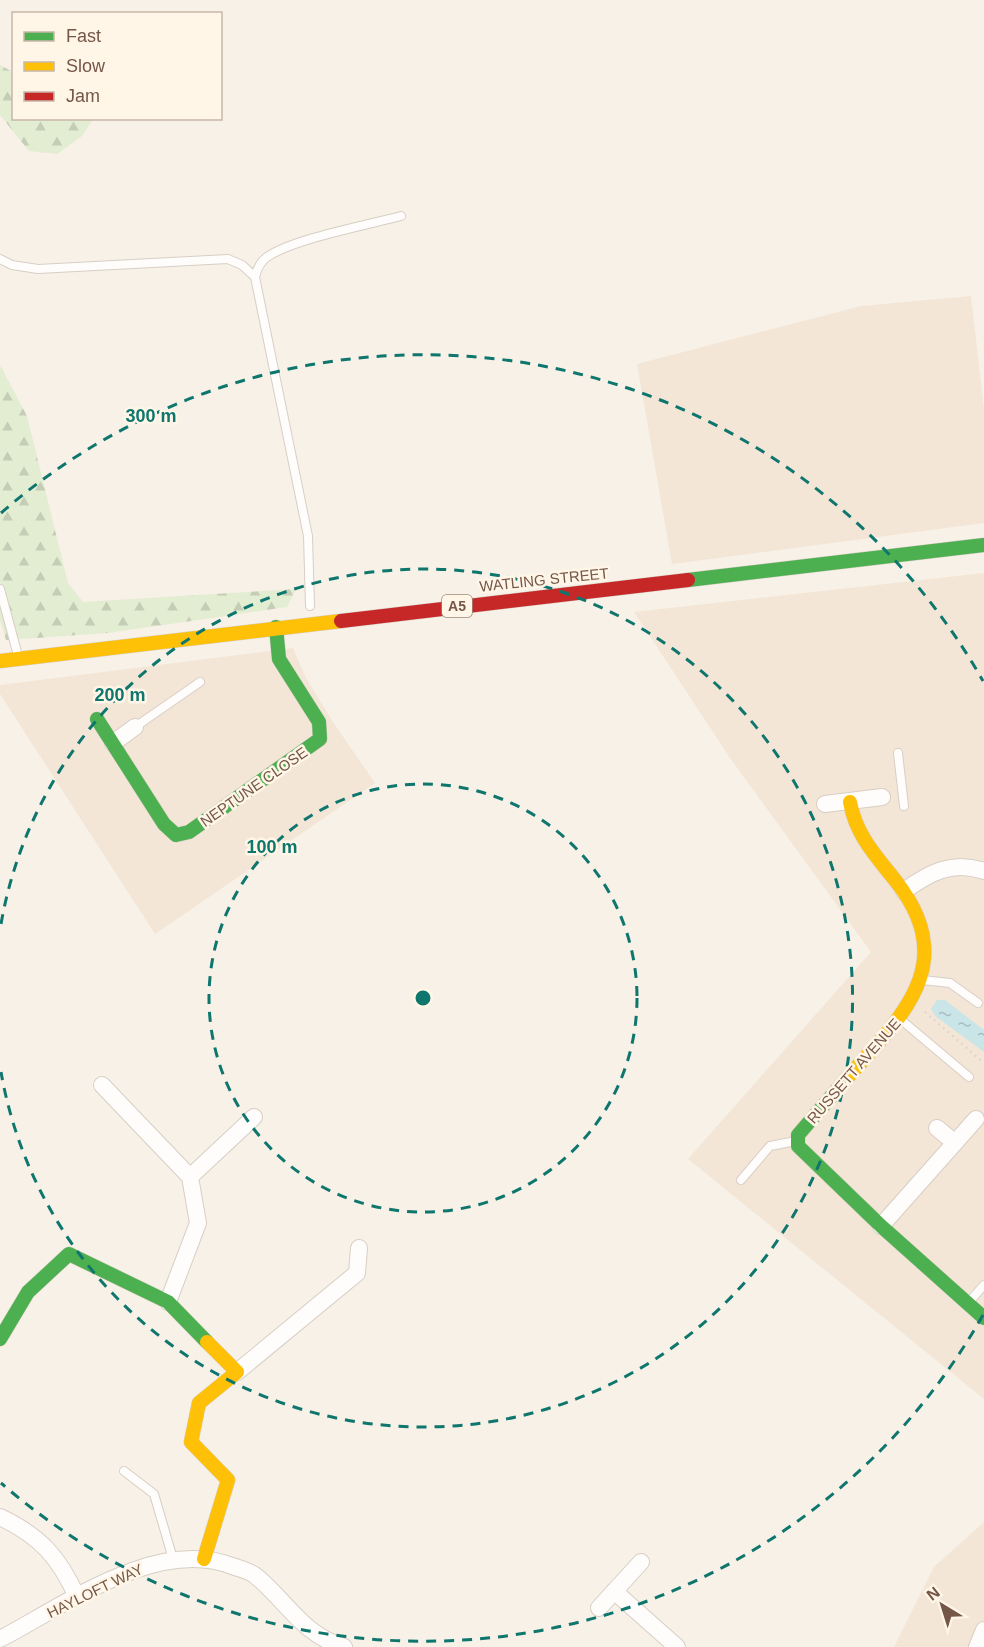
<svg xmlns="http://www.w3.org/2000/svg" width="984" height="1647" font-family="Helvetica,sans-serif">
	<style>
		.residential { fill: #f3e6d7 }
		.forest { fill: url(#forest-firs) }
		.water { fill: url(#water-ripples) }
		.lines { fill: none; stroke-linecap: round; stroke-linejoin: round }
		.lane-casing { stroke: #d8cec5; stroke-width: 10 }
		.street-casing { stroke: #d8cec5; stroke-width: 18 }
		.fast-casing { stroke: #d7cdc4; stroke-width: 15 }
		.slow-casing { stroke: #d7cdc4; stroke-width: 15 }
		.jam-casing { stroke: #d7cdc4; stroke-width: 15 }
		.path { stroke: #d9d0cb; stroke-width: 2; stroke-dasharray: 1.5 4.5; stroke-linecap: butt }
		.lane { stroke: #fefdfb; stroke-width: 8 }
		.street { stroke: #fefdfb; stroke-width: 16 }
		.fast { stroke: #4caf50; stroke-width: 14 }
		.slow { stroke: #ffc107; stroke-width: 14 }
		.jam { stroke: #c62828; stroke-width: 14 }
		.ring { fill: none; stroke: #0f766e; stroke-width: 3; stroke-dasharray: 10 8 }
		.labels { text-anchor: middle; stroke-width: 5; stroke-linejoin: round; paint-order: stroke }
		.shield { fill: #fff6e8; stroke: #9e8777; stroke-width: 1.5 }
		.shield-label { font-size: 14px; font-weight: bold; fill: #755747 }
		.street-label { font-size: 15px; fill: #755747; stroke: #fff6e8 }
		.centre { fill: #0f766e; stroke: #fff6e8; stroke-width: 3 }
		.ring-label { font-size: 18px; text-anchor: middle; font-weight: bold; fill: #0f766e; stroke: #fff6e8; stroke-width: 5; stroke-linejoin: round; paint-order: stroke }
	</style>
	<defs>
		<pattern id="forest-firs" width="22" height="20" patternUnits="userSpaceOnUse" patternTransform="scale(1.5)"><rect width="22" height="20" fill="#e3edd2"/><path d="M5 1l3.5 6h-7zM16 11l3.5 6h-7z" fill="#c6cdb6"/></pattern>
		<pattern id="water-ripples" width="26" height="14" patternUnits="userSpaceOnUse" patternTransform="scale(1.5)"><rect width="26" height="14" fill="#c9e5e7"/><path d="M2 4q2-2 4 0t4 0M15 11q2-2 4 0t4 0" fill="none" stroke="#a8bcbd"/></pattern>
	</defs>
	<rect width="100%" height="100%" fill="#f7f1e7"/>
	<path class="residential" d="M971,296L984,409V523L672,564L637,364L861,306Z
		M984,573V1399L688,1159L871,952L730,758L634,612Z
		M293,648L305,676L333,722L375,783L155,934L0,694V685Z
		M984,1522V1647H894L934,1567Z"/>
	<path class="forest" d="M0,65L13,72L14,118L93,119L82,136L57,154L29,151L0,115Z
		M0,365L27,416L68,583L83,602L296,589L287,607L108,633L6,640L0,620Z"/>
	<path class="water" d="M937,1000H945L984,1030V1052L935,1016L931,1009Z"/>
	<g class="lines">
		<g class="lane-casing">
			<path id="lane" d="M0,259L12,265L38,269L228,259L242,265L255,277
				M0,589L17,652
				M310,606L308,536L255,277C257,269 260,262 267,257C293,239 367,225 401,216
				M135,727L200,682
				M898,753L904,806
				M922,980L950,983L978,1003
				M900,1019L969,1077
				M741,1180L770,1146L796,1141
				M970,1301L984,1285
				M124,1471L154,1494L173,1559"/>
		</g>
		<g class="street-casing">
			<path id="street" d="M113,743L135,727
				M825,804L882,797
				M904,891C929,873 952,860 984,871
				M102,1085L190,1177L198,1223L168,1302
				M937,1128L955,1143
				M190,1177L254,1117
				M881,1226L976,1119
				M237,1372L357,1273L359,1248
				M0,1517C40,1536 59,1557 77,1597
				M614,1591L677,1647
				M599,1608L641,1562
				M0,1639C65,1605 157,1537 232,1566C240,1569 251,1571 257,1577C288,1603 303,1635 344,1647
				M977,1647L984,1630"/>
		</g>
		<g class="fast-casing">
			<path id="fast" d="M688,580L984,545
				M97,719L164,824L176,835L189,832L320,739L319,722L279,659L276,627
				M848,1077L798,1135V1146L881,1226L984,1318
				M0,1339L28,1292L69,1254L168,1302L207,1342"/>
		</g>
		<g class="slow-casing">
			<path id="slow" d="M0,661L341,621
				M848,1077C903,1015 961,963 895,880C875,855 856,835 850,802
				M204,1559L228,1480L191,1442L199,1403L237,1372L207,1342"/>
		</g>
		<g class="jam-casing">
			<path id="jam" d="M341,621L688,580"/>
		</g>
		<path class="path" d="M925,1012L984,1063"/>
		<use href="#lane" class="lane"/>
		<use href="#street" class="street"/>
		<use href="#fast" class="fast"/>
		<use href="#slow" class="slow"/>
		<use href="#jam" class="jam"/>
	</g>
	<g class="ring">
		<circle cx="423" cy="998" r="214"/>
		<path d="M1 924A429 429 0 1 1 1 1072"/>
		<path d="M983 1315A643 643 0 0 1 1 1483M1 513A643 643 0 0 1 983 681"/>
	</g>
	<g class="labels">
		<rect class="shield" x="442" y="595" width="30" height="22" rx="4.5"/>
		<g class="shield-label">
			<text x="457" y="611">A5</text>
		</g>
		<g class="street-label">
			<text transform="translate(544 580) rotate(-6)" y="5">WATLING STREET</text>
			<text transform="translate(254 787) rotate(-35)" y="5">NEPTUNE CLOSE</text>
			<text transform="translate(854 1071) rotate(-49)" y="5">RUSSETT AVENUE</text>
			<text transform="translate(95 1591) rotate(-26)" y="5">HAYLOFT WAY</text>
		</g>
	</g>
	<circle cx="423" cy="998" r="9" class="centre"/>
	<g class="ring-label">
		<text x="151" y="422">300 m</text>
		<text x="120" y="701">200 m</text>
		<text x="272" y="853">100 m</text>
	</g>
	<rect x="12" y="12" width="210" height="108" fill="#fff6e8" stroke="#c8b6a8" stroke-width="1.5"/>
	<rect x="24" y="32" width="30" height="9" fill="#4caf50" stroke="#c8b6a8" stroke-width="1.5"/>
	<text x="66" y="42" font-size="18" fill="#755747">Fast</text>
	<rect x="24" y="62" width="30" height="9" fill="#ffc107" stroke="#c8b6a8" stroke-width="1.5"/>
	<text x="66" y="72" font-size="18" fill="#755747">Slow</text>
	<rect x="24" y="92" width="30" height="9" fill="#c62828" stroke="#c8b6a8" stroke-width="1.5"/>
	<text x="66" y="102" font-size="18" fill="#755747">Jam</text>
	<g transform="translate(942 1605) rotate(322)" stroke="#fff6e8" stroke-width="4.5" paint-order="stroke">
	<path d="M0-4.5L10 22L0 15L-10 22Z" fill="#755747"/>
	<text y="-9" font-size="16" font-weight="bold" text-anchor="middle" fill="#755747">N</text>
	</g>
</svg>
